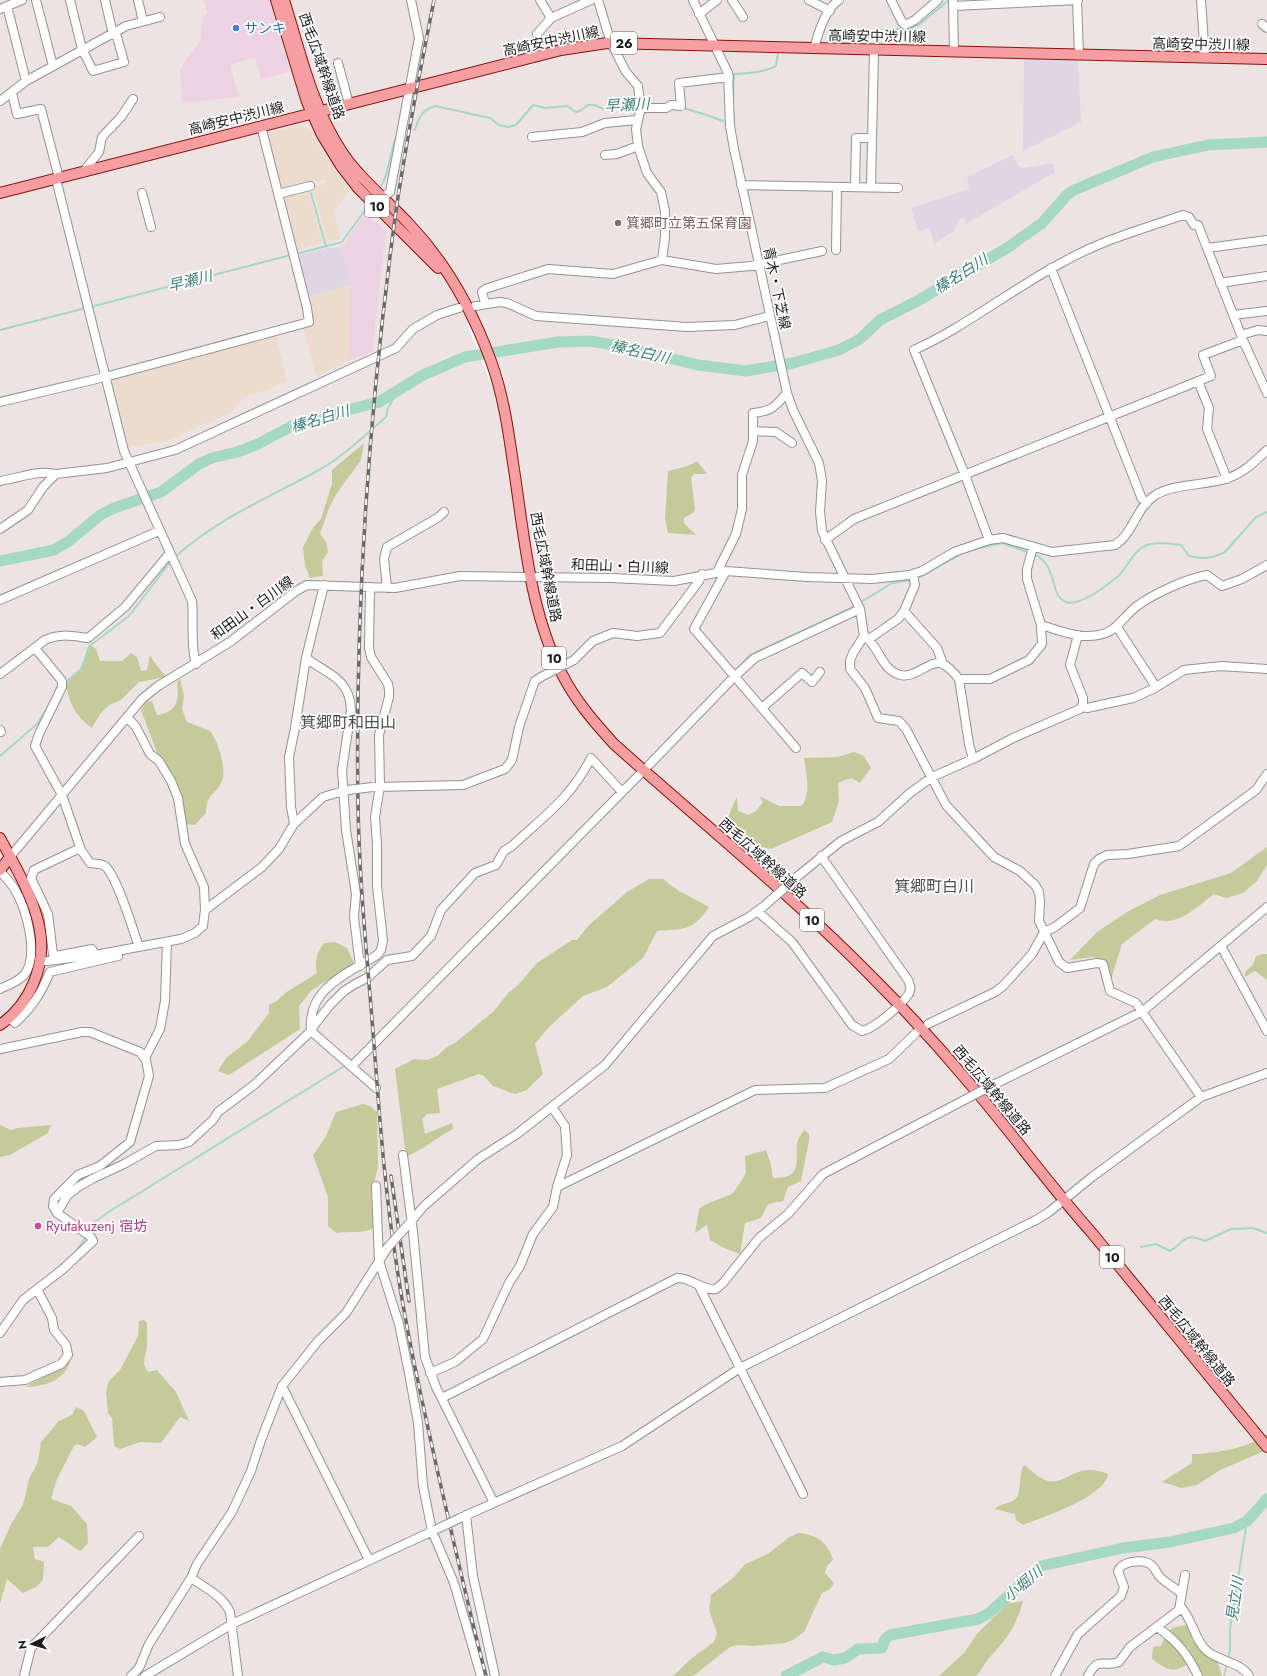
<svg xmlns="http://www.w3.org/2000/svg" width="1267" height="1676" font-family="Jost,'Noto Sans JP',sans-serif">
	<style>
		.commercial { fill: #edd2e1 }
		.industrial { fill: #dfd5e5 }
		.farmland { fill: #ebdcce }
		.forest { fill: #c5ca9a }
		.pier { fill: #fff }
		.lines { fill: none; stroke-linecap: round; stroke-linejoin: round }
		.stream { stroke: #a5d8c5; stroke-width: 2 }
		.river { stroke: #a5d8c5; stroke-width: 11 }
		.minor-casing { stroke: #939393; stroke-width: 10 }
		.major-casing { stroke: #8a120a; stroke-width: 12 }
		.minor { stroke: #fff; stroke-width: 8 }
		.major { stroke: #f59fa2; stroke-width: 10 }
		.rail-casing { stroke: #6a6a6a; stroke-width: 3.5 }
		.rail { stroke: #fff; stroke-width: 2; stroke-dasharray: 6; stroke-linecap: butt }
		.minor-bridge-casing { stroke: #939393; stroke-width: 10; stroke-linecap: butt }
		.minor-bridge { stroke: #fff; stroke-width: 8 }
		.shop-dot { fill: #3f7fe0; stroke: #fff; stroke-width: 1.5 }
		.education-dot { fill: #8d6e63; stroke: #fff; stroke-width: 1.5 }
		.hotel-dot { fill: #d1479c; stroke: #fff; stroke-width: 1.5 }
		.labels { text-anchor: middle; stroke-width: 3.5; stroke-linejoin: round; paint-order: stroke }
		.shield { fill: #fff; stroke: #606060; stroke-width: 1 }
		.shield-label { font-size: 13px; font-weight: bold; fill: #1c1c1c }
		.shop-label { font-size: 14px; fill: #366cbe; stroke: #fff; text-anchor: start }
		.street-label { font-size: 14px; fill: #1c1c1c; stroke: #fff }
		.education-label { font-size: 14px; fill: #785e54; stroke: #fff; text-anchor: start }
		.hotel-label { font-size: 14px; fill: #b23c85; stroke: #fff; text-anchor: start }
		.water-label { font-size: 15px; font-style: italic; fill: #408079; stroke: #fff }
		.quarter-label { font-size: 16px; fill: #4f4f4f; stroke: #fff }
	</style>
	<rect width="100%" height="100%" fill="#ede3e2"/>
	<path class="commercial" d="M204,0H269L290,72L261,79L255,57L230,65L239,97L182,103L180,69L200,41L203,17L208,14Z
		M365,212L386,232L372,352L349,360L350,285L342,247Z"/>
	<path class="industrial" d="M1024,59L1078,60L1081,122L1023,151Z
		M1013,155L1018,166L1023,168L1053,163L1055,172L966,224L965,218L960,219L954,231L934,244L930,228L918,231L911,208L969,189L967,177Z
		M342,247L350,285L308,297L296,256L329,248Z"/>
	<path class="farmland" d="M301,125L310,131L336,172L350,190L334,212L341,239L327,242L314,191L311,190L309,192L322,243L295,251L282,195L327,183L325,179L281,190L266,133Z
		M350,285L349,360L318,376L315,372L303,327L313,323L308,297Z
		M276,335L287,382L249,396L240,402L230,413L167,441L125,447L108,378Z"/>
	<path class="forest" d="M364,443L361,460L337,493L329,508L320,534L326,542L328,552L322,561L323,576L310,578L305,566L303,547L313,528L321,519L332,484V470Z
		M697,461L707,474H694L691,478L695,509L694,512L684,518C682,526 692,529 696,535L668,533L665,519L668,471L688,466Z
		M89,644L96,649L100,661H122L131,653L137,657L141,671L147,670L150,655C154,664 161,669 166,677L139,682L121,700L109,705L100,714L92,728C76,716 69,704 66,684L81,668Z
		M180,679L184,696L182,709L187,722L210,731C218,741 227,769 222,781C215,797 207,791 206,813L195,825L184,824L141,710L146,702L152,701L157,715C178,712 179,700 177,682Z
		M854,752L864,756L871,768L860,783L851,778L838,783L839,801L832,822L771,849L748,844H737L726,822L737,796L738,811L749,815L757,810L763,802L759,796L779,806H801C812,795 806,772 804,758L838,757Z
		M1267,847V865L1257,881L1243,893L1226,898L1214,894C1198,906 1177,928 1155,919L1122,944L1110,982L1107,961L1093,957L1070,960L1097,932L1127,912L1160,895L1231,873Z
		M649,879H663L679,891L709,907C692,932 686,928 657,931L643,958L607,987L583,996L549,1027L535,1044L543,1074L527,1090L515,1094L493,1086L484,1076L479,1074L437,1089L440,1113L427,1114L422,1119L425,1134L452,1123L453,1129C436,1138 424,1149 406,1157L395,1069L414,1059L427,1060L437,1056L447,1047L455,1043L494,1011L509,992L518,985L537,963L572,940H577L588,926L627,892Z
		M335,942L347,948L354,963L321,984L311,991L299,1006L300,1029L229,1075L218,1071L227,1057L247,1042L269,1013V1005L277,1001L285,993L317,973C314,961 317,953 324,943Z
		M1262,954H1267V980L1255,971L1245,977V972L1253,965L1256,956Z
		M363,1104L370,1106L377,1112L378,1167L371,1194L374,1228C362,1234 349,1231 336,1233L328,1226V1197L313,1155L325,1138L336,1112Z
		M0,1125L11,1130L18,1128L51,1125L48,1133L10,1155L0,1157Z
		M804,1130L809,1134V1141L801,1181L788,1187L783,1201L768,1204L761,1218L745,1223L740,1254L724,1248L710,1240L707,1225L695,1233L699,1209L704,1205L732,1194L742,1180L746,1173L745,1156L766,1150L771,1165L773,1178C809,1179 791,1153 799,1138C800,1135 803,1133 804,1130Z
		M144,1320L147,1323C147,1331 147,1339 147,1347C146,1359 140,1359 148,1372L157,1370L176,1392L189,1421L180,1417L161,1443L140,1442L120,1449L114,1446L112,1418L108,1413L106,1391L109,1381L120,1370L138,1336L139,1321Z
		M72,1357C65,1381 47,1386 25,1387L63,1366Z
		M76,1407L84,1411L97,1437L85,1447L77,1444L74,1446L57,1479L51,1499L71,1506L87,1524L88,1543L80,1551L59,1537L48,1547H33L35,1559L44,1562L43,1580L36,1587L23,1593L7,1579L0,1604V1549L11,1524L23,1505L29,1479L38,1462L41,1442L59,1421L72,1415Z
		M1267,1434V1450L1220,1470L1197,1485L1182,1488L1162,1482L1192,1463V1454C1213,1454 1250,1448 1267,1434Z
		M1024,1465C1031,1470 1040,1479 1048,1481C1068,1485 1076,1461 1108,1474C1105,1497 1043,1517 1023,1525L1016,1520L1015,1514L995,1509C1001,1502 1012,1505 1017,1497C1022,1487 1018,1475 1024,1465Z
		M798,1533C817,1534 828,1543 833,1560L827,1566L825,1573L834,1583L830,1589L822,1593L804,1632L793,1640L784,1643L753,1646L738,1645L730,1647L693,1676H673L692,1658L714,1642L717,1633L709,1610L711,1595L734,1577L745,1564L768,1554L788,1538Z
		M1023,1601C1015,1629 1008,1637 989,1658C984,1664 981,1671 976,1676H939L964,1653L977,1634L1008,1603Z
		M1189,1624L1192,1640L1218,1663L1222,1676H1203L1189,1649L1181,1643L1188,1664C1172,1674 1166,1669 1152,1659L1153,1647L1161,1646C1171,1627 1167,1629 1189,1624Z"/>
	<path class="pier" d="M482,322L497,358L505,381L491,384L467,324Z"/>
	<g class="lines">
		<path class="stream" d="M840,44L862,32L912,28L920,24L949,0
			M733,98L734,74C748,73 763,73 776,66L778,53
			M643,104H659
			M683,108L707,115L723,121
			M734,115V122
			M415,130C419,117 422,110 435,106L490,118L499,125L508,127L516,125L533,105L545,108L567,106L576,112L580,111L588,105H594L604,109H612L639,104
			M381,186C390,172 389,154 396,138
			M311,193L326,247
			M296,254L342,242L365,210
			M90,307L291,255
			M0,330L86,308
			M971,550L1002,543L1030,553
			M1034,554C1059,566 1049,596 1066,602C1079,607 1106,586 1116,578C1128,568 1132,551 1147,545C1157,541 1171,544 1181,545L1189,556C1202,559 1212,559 1225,552L1256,517L1267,512
			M175,557C220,517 268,498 319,470C344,456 365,435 386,417L388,408L398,392
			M917,579L963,553
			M861,602L892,583L912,580
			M739,667L750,655L856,606
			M64,684L81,669L91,645L129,616L171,561
			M0,756L37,724L48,707
			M87,1231V1228L107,1213L346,1065
			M1141,1247L1156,1244L1170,1251C1186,1241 1184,1232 1205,1241L1231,1229L1253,1228L1267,1233
			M75,1253L86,1237
			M1228,1659L1230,1650V1629L1247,1521
			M1224,1676L1227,1664"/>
		<path class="river" d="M0,561L54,550L69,541L99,516L114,508L161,492L199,464L212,458L237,452L258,444L294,425L325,419L340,412L379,402L423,375L465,357L558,342L590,341L620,346L698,365L746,371L793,363L839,350L860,339L880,320L919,300L1007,248L1042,223L1067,195L1074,190L1153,157L1208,145L1267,142
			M786,1676L823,1657L834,1660L845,1658L858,1649L882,1648L885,1639L890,1635L978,1619L988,1614L1041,1566L1123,1548L1170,1542L1234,1528L1247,1521L1267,1499"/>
		<g class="minor-casing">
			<path id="minor" d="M36,0L53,66
				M70,0L82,49L93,71L124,62L117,37L113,34L105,0
				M138,0L143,21
				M540,0L551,18
				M598,0L611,43L626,72L638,86L641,108L636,129L638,146L647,173L661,192L665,211V237L662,260
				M693,0L728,73L730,126L734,149L787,393L793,410L819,463L822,481L820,512L822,531L860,609L864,636L853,653L850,661V669L865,688L878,718L899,721L906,729L946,805L994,857L1020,871L1035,885L1039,892L1040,901L1039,921L1059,962L1067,968L1097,963L1103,964L1110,991L1136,1003L1201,1097
				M732,0L743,17
				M809,0L830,11
				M891,0L902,22L905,25L915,20L938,0
				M953,0L954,51
				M1077,0L1079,55
				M1201,0L1205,58
				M7,6L26,81
				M953,6L1078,0
				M0,9L22,0
				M699,14L717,0
				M1262,24L1267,28
				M537,34L551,18L591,0
				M814,49C818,33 825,9 839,0
				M338,63L349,104
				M12,93L17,114L41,109L59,178
				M0,101L26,81L126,26L160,17
				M641,108H666L671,105L681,106L679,83L729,77
				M532,137L582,132L605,123L637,120
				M605,155L617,154L638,146
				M83,172L99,152L102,137L121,117L133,99
				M56,179L124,451L192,601C194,622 190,644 196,664
				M741,185L898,188
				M855,187L856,138H872
				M871,187L874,49
				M142,193L151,227
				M278,194L310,186
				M382,198L390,192L419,38L411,0
				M1207,248L1267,240
				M836,250L837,188
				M1051,268L1142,499L1147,503
				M1220,283L1267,276
				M485,303L482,292L485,289L548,269L613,274L662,260L716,269L751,266L822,251
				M475,306L499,302L507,303L536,316L687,327L735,325L769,316
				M1233,315L1267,311
				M1241,335L1258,330L1267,331
				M1198,381L1209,408L1207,429L1227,479
				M0,402L105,377L309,322L307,308L261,126
				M753,431L776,432L792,443
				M0,481C17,479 38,469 56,474
				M0,529L28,510L43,487L56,474L107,468L175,450L396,348L413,329L437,315L459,308
				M825,540L854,519L1211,376L1203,355L1243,340
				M989,540L965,475L914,350C967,326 1013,288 1065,261C1102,240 1143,229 1183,215L1189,217L1194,225H1198L1243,340L1267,393
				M726,571L694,629L796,748
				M717,572L736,534L742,509V475L753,441V413C773,411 774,407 787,393
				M913,574L915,585L904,611L937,648L943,664
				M370,588L369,648L371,657L388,684L389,690V697L379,735L380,786L375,817L377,844V886L383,940L381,950L377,955C347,974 307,988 311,1031L376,1088
				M387,588L384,559L387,547L439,517L444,512
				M0,600L159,531
				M1041,625C1055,629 1072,636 1086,636C1117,636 1117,622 1137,606C1153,594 1188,578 1207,575L1222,586L1242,579L1267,565
				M1117,627L1156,687
				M864,636C880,646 880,669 900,675C916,679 931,658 943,664C949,667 955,674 959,679H990L1029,660L1042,644L1041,625L1027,579V569L1033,547
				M869,639L898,619L904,611
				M35,648L62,681V687L39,734L35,746L62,795L81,850L90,863C95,864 100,863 105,866C117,876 133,930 139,947
				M306,658C327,674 350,678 351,710L342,770L346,830L356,894L354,917L360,966
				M574,660L593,641L613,633L637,636L660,633L699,581L702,574
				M0,674L45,640C60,633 72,636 88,638L125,607L169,554
				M959,679L969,744L973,759
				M1082,707L1087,708L1133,698L1153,689L1184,670L1221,666L1267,669
				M762,708L802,673L812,682L820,672
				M0,730L1,732
				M649,765L734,677L755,658L860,609
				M376,787L463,785L505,769L512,760L519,727L533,686L535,681L541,677
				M294,824L291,807L289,757L295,728L306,658L324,585
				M80,848L34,870L31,878L48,914L53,954L56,956L92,949L95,955
				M10,857L142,699L158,686L230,642L296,591L307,585L395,588L460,576L611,578L674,581L726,571L807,577L872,579L909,575L922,571L954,552L989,540L1003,538L1052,552L1115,545C1133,534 1136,508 1154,496C1173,483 1206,486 1228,478C1244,473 1255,461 1267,450
				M0,871C5,877 10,882 14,888C26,907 40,956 24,975C18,982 8,985 0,989
				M798,876L841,841L878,822L910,793L932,777L975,758L1013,738L1080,709L1083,704V698L1070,665L1078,635
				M205,910L262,867L279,849L294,824L323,797L347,790
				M757,911L792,942L852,1025L862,1031C874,1029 901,1005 908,995C912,990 910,985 908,980L821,856
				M1221,946L1267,1031
				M39,962L95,955L181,939L195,933L203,926L205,910L204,887L185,844L178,798L171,781L159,761L150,754L136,727L128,718
				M9,1018L15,1023C32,1008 41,993 50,972L118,956
				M928,1024L995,992L1003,986L1032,954L1044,932L1055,927L1080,908L1094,864L1099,859L1107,855L1128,854L1179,846L1256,790L1267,774
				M0,1049L82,1032H90L140,1052L146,1060L149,1076L130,1142L100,1166L78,1175L54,1199L53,1206L57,1213L91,1237L93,1241L63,1269L23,1300L0,1333
				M145,1058L160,1029L165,1001L167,942
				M352,1066L639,775
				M985,1089L1143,1011L1267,907
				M403,1155L413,1232L425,1357L436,1387L494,1503
				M376,1186L379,1261L399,1324L409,1373L418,1423L423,1486L432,1531L454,1583L481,1676
				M557,1187L755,1090L825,1088L889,1059L916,1033
				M57,1213L67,1196L78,1187L92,1179L124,1164L156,1146L179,1145L189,1142L213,1120L218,1112L254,1085L311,1031L315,1024L330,1005L344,991L355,984L367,978L387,960L412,956L431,936L441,910L475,873L496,865L504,851L512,846C544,816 570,799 591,758L622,792
				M406,1227L424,1206L478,1159L517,1134L605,1065L713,936L749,917L764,906
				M699,1286L803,1494
				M430,1373L455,1362L483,1339L509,1283L520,1266L533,1234L553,1207L557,1187L567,1155L565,1126L552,1107
				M0,1382L25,1380L61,1364L68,1355L66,1345L54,1330L52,1318L37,1289
				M282,1386L369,1560
				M442,1398L677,1278C691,1277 702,1291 716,1289L723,1283L759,1238L788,1214L823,1174L970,1097
				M466,1515L473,1576L495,1676
				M460,1518L622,1446L740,1368L1036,1220L1049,1212L1092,1177L1201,1097L1267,1073
				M191,1578C204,1587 223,1596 230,1612L238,1676
				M1180,1606C1193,1619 1194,1640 1207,1651C1219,1661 1242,1663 1249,1676
				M1157,1627C1177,1641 1188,1654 1198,1676
				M24,1676L31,1648L139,1536
				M131,1676L139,1668L149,1644L191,1578L197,1564L232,1512L251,1471L261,1440L282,1386L318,1341L346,1313L388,1247
				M145,1676L232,1624L435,1530
				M1055,1676L1078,1634L1121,1596L1124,1587L1118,1571C1122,1561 1141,1559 1150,1564C1155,1567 1156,1573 1160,1577C1166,1583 1174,1587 1181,1593
				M1088,1676C1099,1655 1103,1668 1119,1662L1130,1647L1179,1610L1185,1575"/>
		</g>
		<g class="major-casing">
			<path id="major" d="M276,0L307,102L322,135L341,166L358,188L438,268
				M284,0C300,51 312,107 342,152C361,180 387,200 410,225C446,263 473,312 491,361C503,394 508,428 513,463C524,532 529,611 562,674C575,700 594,722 614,744C701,822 793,896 875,980C908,1013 940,1048 970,1084C1012,1133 1049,1185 1092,1233L1267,1447
				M0,193L561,50L607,43L1267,59
				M0,838C15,866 35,899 40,931C46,967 29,1005 0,1025
				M0,870L10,857"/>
		</g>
		<use href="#minor" class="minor"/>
		<use href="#major" class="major"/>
		<g class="rail-casing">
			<path id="rail" d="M434,0C420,72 405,145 395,218C369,411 355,608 358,803C359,879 367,956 373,1032C379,1108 384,1185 396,1261C406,1331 422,1400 437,1469C453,1538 468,1607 486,1676
				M391,1176L409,1301"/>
		</g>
		<use href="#rail" class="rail"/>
		<g class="minor-bridge-casing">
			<path id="minor-bridge" d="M541,677L574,660
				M348,790L373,787
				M764,906L798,876
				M970,1097L985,1089
				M388,1247L406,1227
				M435,1530L460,1518"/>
		</g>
		<use href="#minor-bridge" class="minor-bridge"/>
	</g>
	<circle class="shop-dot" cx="236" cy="28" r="4"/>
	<circle class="education-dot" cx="618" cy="223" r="4"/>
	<circle class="hotel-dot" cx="38" cy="1226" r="4"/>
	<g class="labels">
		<g class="shield">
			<rect x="611" y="32" width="26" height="22" rx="3"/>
			<rect x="365" y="195" width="24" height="22" rx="3"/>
			<rect x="542" y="647" width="24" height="22" rx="3"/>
			<rect x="800" y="909" width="24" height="22" rx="3"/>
			<rect x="1100" y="1246" width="24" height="22" rx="3"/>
		</g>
		<g class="shield-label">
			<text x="624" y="48">26</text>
			<text x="377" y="211">10</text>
			<text x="554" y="663">10</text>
			<text x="812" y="925">10</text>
			<text x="1112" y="1262">10</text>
		</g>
		<g class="shop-label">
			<text x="244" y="33">サンキ</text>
		</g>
		<g class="street-label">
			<text transform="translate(877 36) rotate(1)" y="5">高崎安中渋川線</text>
			<text transform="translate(551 41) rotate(-12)" y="5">高崎安中渋川線</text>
			<text transform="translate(1201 44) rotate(1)" y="5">高崎安中渋川線</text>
			<text transform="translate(322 66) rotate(71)" y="5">西毛広域幹線道路</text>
			<text transform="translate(236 118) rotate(-14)" y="5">高崎安中渋川線</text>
			<text transform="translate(777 288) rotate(78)" y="5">青木・下芝線</text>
			<text transform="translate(620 566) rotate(2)" y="5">和田山・白川線</text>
			<text transform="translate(546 567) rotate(79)" y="5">西毛広域幹線道路</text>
			<text transform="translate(252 608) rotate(-36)" y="5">和田山・白川線</text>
			<text transform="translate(763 858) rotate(42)" y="5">西毛広域幹線道路</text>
			<text transform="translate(992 1090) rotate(50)" y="5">西毛広域幹線道路</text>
			<text transform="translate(1197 1341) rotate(51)" y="5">西毛広域幹線道路</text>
		</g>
		<g class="education-label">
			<text x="626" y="228">箕郷町立第五保育園</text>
		</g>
		<g class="hotel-label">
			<text x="46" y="1231">Ryutakuzenj 宿坊</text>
		</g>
		<g class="water-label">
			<text transform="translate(627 105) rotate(-3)" y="5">早瀬川</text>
			<text transform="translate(961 274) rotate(-32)" y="5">榛名白川</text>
			<text transform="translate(190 281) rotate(-14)" y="5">早瀬川</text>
			<text transform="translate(640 352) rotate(13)" y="5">榛名白川</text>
			<text transform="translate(320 419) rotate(-17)" y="5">榛名白川</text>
			<text transform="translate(1023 1584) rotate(-40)" y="5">小堀川</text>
			<text transform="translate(1235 1599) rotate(-81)" y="5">見立川</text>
		</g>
		<g class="quarter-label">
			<text x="348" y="728">箕郷町和田山</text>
			<text x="934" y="892">箕郷町白川</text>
		</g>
	</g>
	<g transform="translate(32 1644) rotate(265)" stroke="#ffffff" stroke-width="3" paint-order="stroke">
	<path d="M0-3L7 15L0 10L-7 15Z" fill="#1c1c1c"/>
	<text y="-6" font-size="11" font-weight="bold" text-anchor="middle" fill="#1c1c1c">N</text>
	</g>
</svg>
